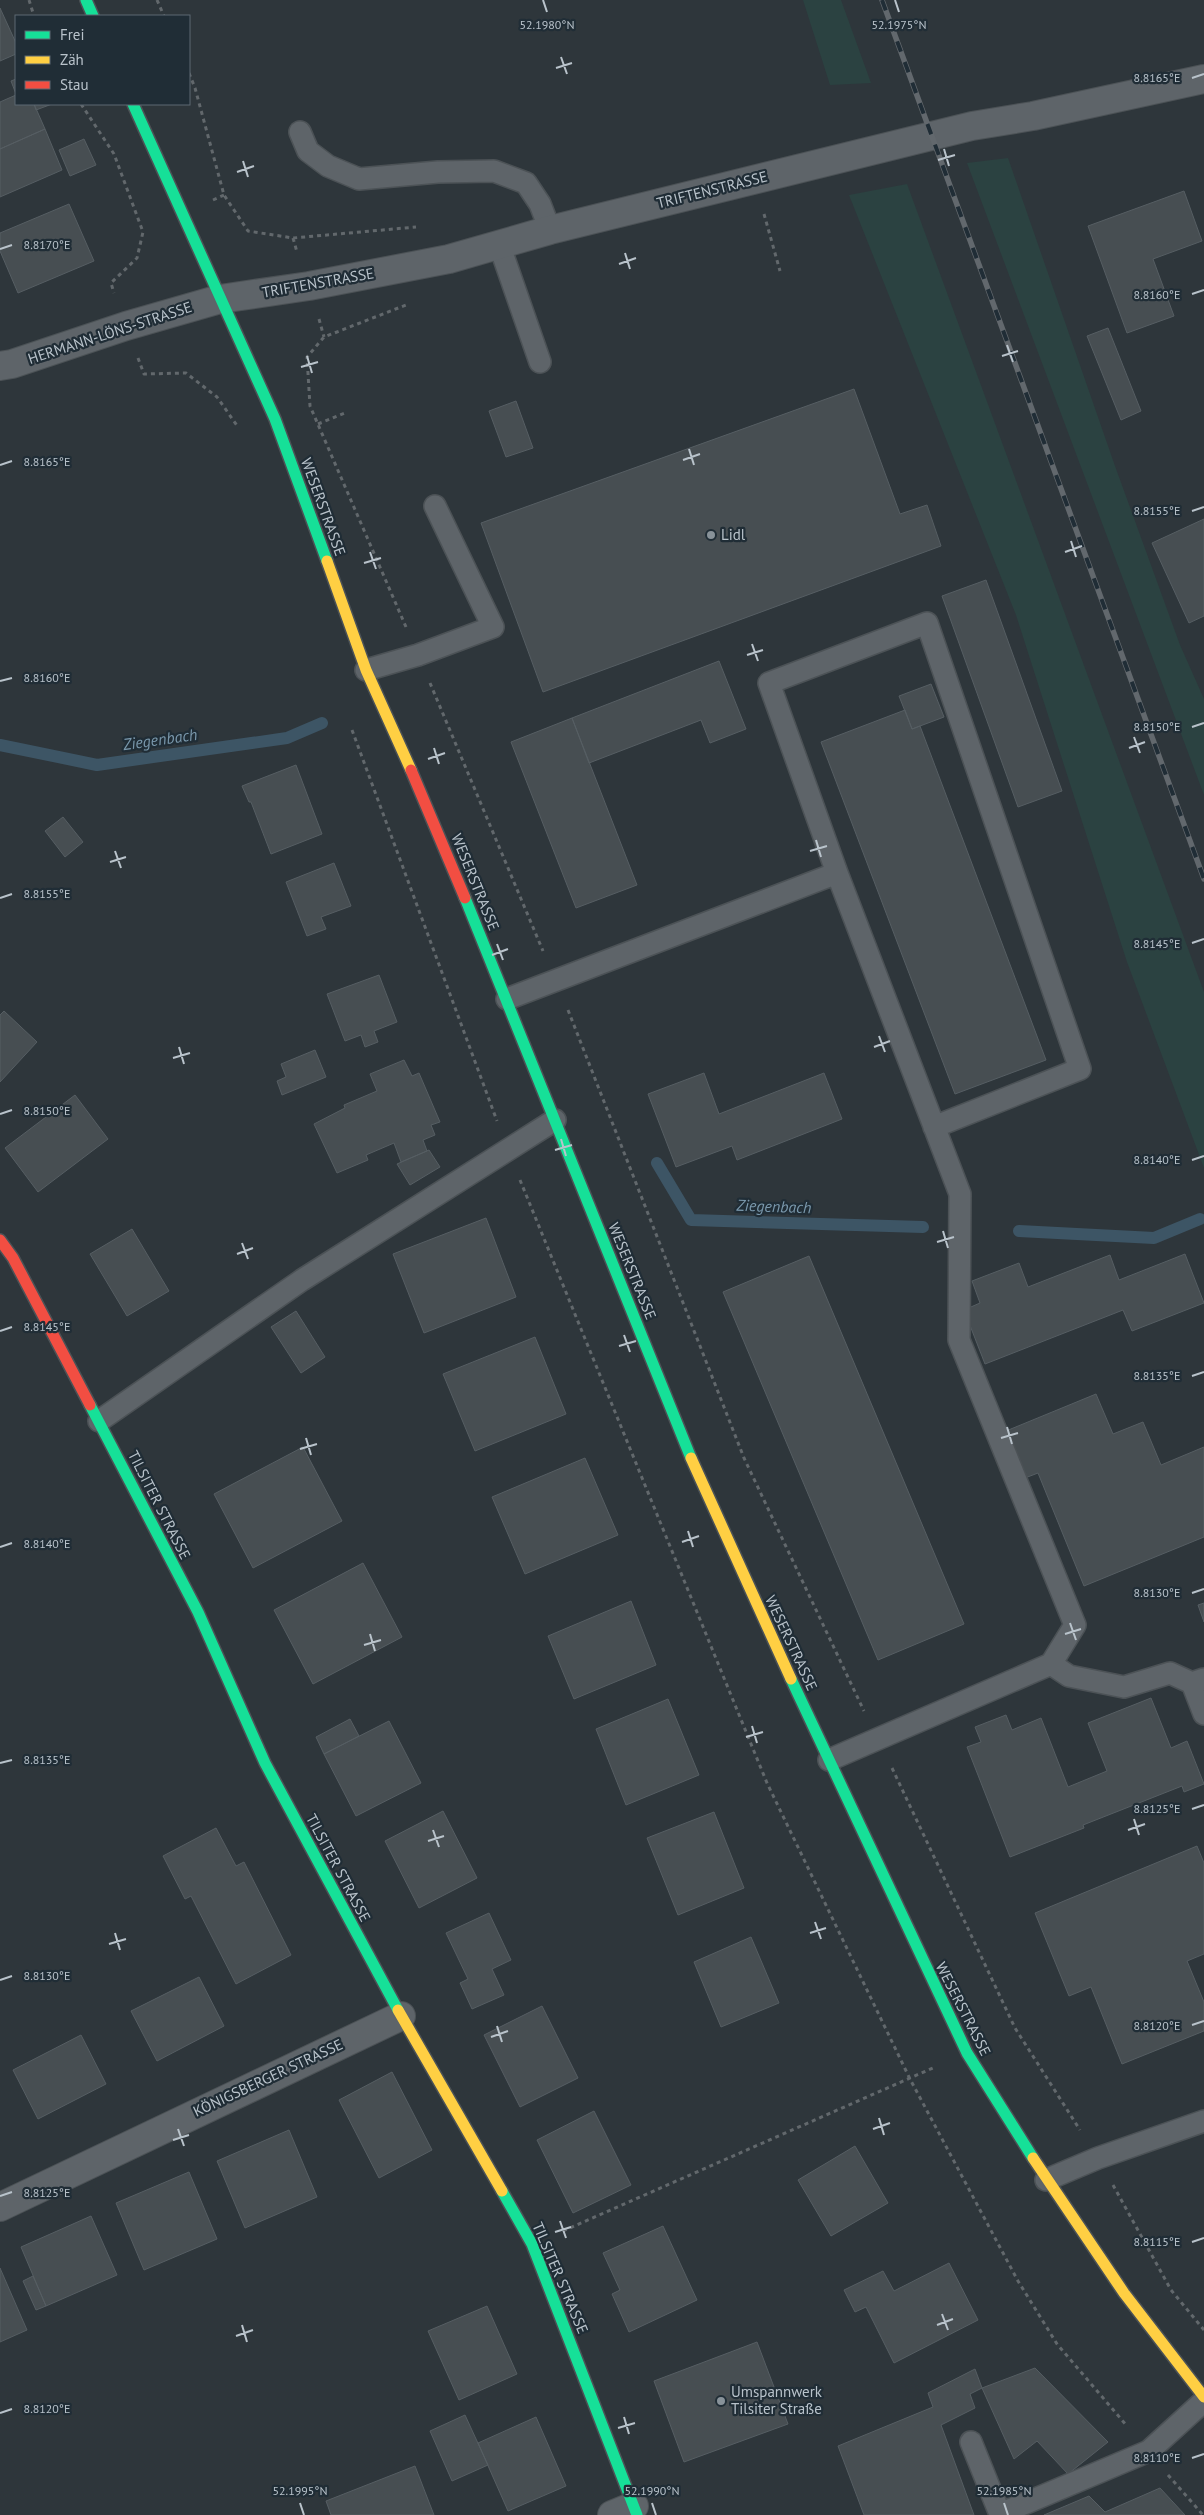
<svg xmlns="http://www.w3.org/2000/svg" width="1204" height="2515" font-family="'PT Sans',sans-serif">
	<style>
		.green { fill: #2b4241 }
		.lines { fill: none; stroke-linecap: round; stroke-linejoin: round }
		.stream { stroke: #3d5565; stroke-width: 12 }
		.building { fill: #474e52; stroke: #565e63 }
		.lane-casing { stroke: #4c5256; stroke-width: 24 }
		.street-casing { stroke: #4c5256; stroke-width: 30 }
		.fast-casing { stroke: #4c5256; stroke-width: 14 }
		.slow-casing { stroke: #4c5256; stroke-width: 14 }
		.jam-casing { stroke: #4c5256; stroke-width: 14 }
		.path { stroke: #62686c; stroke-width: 3; stroke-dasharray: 4 4; stroke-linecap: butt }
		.lane { stroke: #5e6469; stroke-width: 21 }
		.street { stroke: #5e6469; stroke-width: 28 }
		.fast { stroke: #16e098; stroke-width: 11 }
		.slow { stroke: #ffcf43; stroke-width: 11 }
		.jam { stroke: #f24e42; stroke-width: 11 }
		.rail-casing { stroke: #62686d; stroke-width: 5.5 }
		.rail { stroke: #202d36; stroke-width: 4; stroke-dasharray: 11; stroke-linecap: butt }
		.ticks { fill: none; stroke: #b9c3cb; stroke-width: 2 }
		.poi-dot { fill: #889299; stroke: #202d36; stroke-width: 2 }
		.labels { text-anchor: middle; stroke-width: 4.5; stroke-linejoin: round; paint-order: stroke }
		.street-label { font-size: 15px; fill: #b9c3cb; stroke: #202d36 }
		.poi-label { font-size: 15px; fill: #b9c3cb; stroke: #202d36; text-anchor: start }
		.water-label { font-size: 16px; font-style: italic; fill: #7a98ac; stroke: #202d36 }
		.ticks-label { font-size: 12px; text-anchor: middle; fill: #b9c3cb; stroke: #202d36; stroke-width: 4.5; stroke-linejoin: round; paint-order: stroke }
	</style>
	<rect width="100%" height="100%" fill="#2e363b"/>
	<path class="green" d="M803,0H841L871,83L830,85Z
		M1008,158L1115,466L1180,645L1204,699V795L967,163Z
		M907,184L1204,992V1168L1127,962L1016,615L849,195Z"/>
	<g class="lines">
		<path class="stream" d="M0,745L97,765L287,738L322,723
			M657,1163L691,1220L923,1227
			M1019,1231L1154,1238L1200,1219"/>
	</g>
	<path class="building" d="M0,8L16,43V54L0,61Z
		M16,79V94L11,81Z
		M16,95V104H34L45,129L0,149V102Z
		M34,104H52L36,110Z
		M45,129L62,170L0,197V149Z
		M84,139L96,165L70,176L59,150Z
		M1184,191L1202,241L1153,259L1174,316L1127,333L1088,226Z
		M69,204L94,261L18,293L0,251V233Z
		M1108,328L1141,411L1121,420L1087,336Z
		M854,389L900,514L927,505L941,546L543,692L481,523Z
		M516,401L533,448L506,457L489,411Z
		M1204,519V616L1189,623L1152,543Z
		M986,580L1062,791L1018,807L942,596Z
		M719,661L746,729L710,743L701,720L589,763L572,718Z
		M931,684L944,717L912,729L899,696Z
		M905,710L912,729L920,726L1046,1060L955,1094L821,742Z
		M572,718L637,885L576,908L511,742Z
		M296,765L322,834L271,854L251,802H249L242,786Z
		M63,817L83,842L65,857L45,831Z
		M334,863L351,906L321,917L326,929L307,936L286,882Z
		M379,975L397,1022L374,1031L378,1042L365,1047L361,1035L345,1041L327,994Z
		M4,1011L37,1042L0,1082V1015Z
		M315,1050L326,1077L282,1095L277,1081L286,1077L281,1064Z
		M404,1060L412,1076L419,1073L440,1122L431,1125L435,1135L423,1140L427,1151L401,1162L394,1143L366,1155L368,1160L337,1173L314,1124L345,1108L344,1105L377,1091L370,1074Z
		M704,1073L719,1114L824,1073L842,1119L737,1160L732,1146L676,1167L648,1094Z
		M75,1095L108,1139L38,1192L5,1148Z
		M429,1150L440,1167L410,1185L397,1164Z
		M486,1218L516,1297L424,1333L393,1254Z
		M132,1229L169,1291L127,1316L90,1254Z
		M1185,1254L1204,1303L1132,1331L1123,1310L985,1364L964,1310L980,1303L972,1281L1019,1263L1028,1287L1110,1255L1119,1280Z
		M809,1256L964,1624L878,1660L723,1292Z
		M296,1311L325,1357L301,1373L271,1327Z
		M535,1337L566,1414L475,1451L443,1374Z
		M1096,1394L1113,1434L1143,1422L1161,1465L1204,1447V1537L1084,1586L1038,1473L1025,1478L1006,1431Z
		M303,1447L342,1521L253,1568L214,1494Z
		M585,1458L618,1535L525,1574L492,1497Z
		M363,1563L402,1637L313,1684L274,1610Z
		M631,1601L656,1665L574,1699L548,1636Z
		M1204,1603V1622L1198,1605Z
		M1151,1698L1171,1748L1187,1741L1204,1784L1184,1792L1182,1786L1083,1825L1084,1828L1010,1857L967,1747L981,1742L975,1727L1006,1715L1012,1730L1041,1718L1068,1787L1107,1771L1088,1723Z
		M668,1699L699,1775L626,1805L596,1729Z
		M350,1719L359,1736L324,1754L316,1737Z
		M389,1721L421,1783L356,1816L324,1754Z
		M443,1811L477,1878L419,1908L385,1841Z
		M714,1812L744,1888L678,1915L647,1838Z
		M216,1828L236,1866L244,1862L291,1955L236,1984L191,1896L185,1899L163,1856Z
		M1197,1846L1204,1863V1954L1187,1961L1204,2002V2031L1122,2064L1091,1987L1069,1996L1035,1913Z
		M489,1913L511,1960L492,1969L504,1995L472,2009L460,1983L468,1979L446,1933Z
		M751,1937L779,2003L721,2027L694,1962Z
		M199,1977L224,2026L157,2061L131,2011Z
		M542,2006L578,2078L520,2107L484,2035Z
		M81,2035L106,2084L38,2119L13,2070Z
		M392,2072L432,2150L379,2178L339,2100Z
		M594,2111L631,2185L573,2213L537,2140Z
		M289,2130L317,2197L245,2228L217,2161Z
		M855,2146L888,2203L831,2236L798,2180Z
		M189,2172L217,2239L144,2270L116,2203Z
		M91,2216L117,2275L46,2306L21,2247Z
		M663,2226L697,2300L629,2332L612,2294L620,2290L603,2253Z
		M949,2263L978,2320L894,2363L866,2307L855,2312L844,2290L883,2271L894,2291Z
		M0,2268L27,2330L0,2342Z
		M33,2276L46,2306L36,2310L23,2281Z
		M487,2306L517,2374L459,2400L428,2331Z
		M757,2342L788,2424L684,2462L654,2381Z
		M1035,2368L1108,2442L1068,2474L1037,2441L1014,2459L982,2388Z
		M975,2369L982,2388L970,2394L975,2408L941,2425L974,2515H864L838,2446L933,2407L928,2393Z
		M465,2415L488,2465L452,2481L430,2431Z
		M536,2417L566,2486L508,2511L478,2443Z
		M415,2466L434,2515H331L326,2501Z
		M1160,2488L1185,2515H1044L1089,2496L1105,2512Z"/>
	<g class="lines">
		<g class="lane-casing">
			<path id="lane" d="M300,132L308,151L328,166L359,179L438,172L494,171L526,183L540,204L550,230
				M499,244L540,362
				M366,670L418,655L493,627L435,506
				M837,873L769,683L927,623L1080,1069L934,1127
				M507,999L837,873L960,1194L959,1340L1075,1625L1051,1664L829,1760
				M99,1421L302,1280L555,1120
				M1051,1664L1069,1676L1124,1687L1170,1673L1192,1683L1204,1679
				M1192,1683L1204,1714
				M1046,2180L1098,2158L1204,2121
				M971,2442L1000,2514L1149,2451L1204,2401"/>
		</g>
		<g class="street-casing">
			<path id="street" d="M0,366L12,364L126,326L220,299L309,286L449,259L550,230L972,126L1033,116L1204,79
				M0,2207L401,2016
				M612,2515L634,2506"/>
		</g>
		<g class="fast-casing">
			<path id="fast" d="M86,0L93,16
				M133,104L275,419L327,561
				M465,898L691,1458
				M90,1405L198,1612L265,1763L398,2010
				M791,1679L967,2053L1033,2158
				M502,2191L532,2244L637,2515"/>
		</g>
		<g class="slow-casing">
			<path id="slow" d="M327,561L366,670L411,770
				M691,1458L791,1679
				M398,2010L502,2191
				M1033,2158L1124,2293L1204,2397"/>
		</g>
		<g class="jam-casing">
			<path id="jam" d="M411,770L465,898
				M0,1240L13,1258L90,1405"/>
		</g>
		<path class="path" d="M29,0L34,16
			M157,0L164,16
			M189,73L195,88L224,195L248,231L293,238L416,227
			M81,104L114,154L143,232L137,258L111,283L114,293
			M213,200L224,195
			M764,214L780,271
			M293,238L297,252
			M319,319L324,337
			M138,358L144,374L186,373L217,397L238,427
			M318,424L345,413
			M406,627L310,406L307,357L324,337L406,305
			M430,683L543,951
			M352,730L497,1121
			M568,1010L744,1458L864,1711
			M520,1180L767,1783L910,2079L1018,2281L1057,2344L1127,2426
			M892,1768L1015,2028L1080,2130
			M1113,2185L1171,2290L1204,2330
			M563,2231L935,2067
			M1168,2475L1203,2515"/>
		<use href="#lane" class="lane"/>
		<use href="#street" class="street"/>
		<use href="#fast" class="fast"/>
		<use href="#slow" class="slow"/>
		<use href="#jam" class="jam"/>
		<g class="rail-casing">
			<path id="rail" d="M882,0L1204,879"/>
		</g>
		<use href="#rail" class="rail"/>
	</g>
	<path class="ticks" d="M543,0L547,12M895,0L899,12M561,57L567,74M556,68L572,63M1192,78L1204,74M944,149L949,166M938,160L955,155M243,161L248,177M237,172L254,166M0,249L12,245M625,253L630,269M619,264L636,258M1192,294L1204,290M1007,345L1013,362M307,356L312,373M1002,356L1018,351M301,367L318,362M689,449L694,465M683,460L700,454M0,465L12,461M1192,511L1204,507M1071,541L1076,557M370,552L376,569M1065,552L1082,546M364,563L381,558M752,644L758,661M747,655L763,650M0,681L12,678M1192,727L1204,723M1134,737L1140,753M434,748L439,764M1129,748L1145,742M428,759L445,753M816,840L821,857M115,851L121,868M810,851L827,846M110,862L126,857M0,898L12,894M1192,943L1204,939M497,944L503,960M492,955L508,949M879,1036L885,1052M179,1047L184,1064M874,1047L890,1041M173,1058L190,1053M0,1114L12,1110M561,1139L566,1156M555,1150L572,1145M1192,1160L1204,1156M943,1231L948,1248M937,1242L954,1237M242,1243L248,1259M237,1254L253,1248M0,1331L12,1327M624,1335L630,1352M619,1346L636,1341M1192,1376L1204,1372M1007,1427L1012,1444M306,1438L311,1455M1001,1438L1018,1433M300,1449L317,1444M688,1531L693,1547M682,1542L699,1536M0,1547L12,1543M1192,1593L1204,1589M1070,1623L1076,1640M370,1634L375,1651M1065,1634L1081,1629M364,1645L381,1640M752,1726L757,1743M746,1737L763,1732M0,1763L12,1760M1192,1809L1204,1805M1134,1819L1139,1835M433,1830L439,1847M1128,1830L1145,1824M428,1841L444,1836M815,1922L821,1939M115,1933L120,1950M810,1933L826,1928M109,1944L126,1939M0,1980L12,1976M1192,2025L1204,2021M497,2026L502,2042M491,2037L508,2031M879,2118L884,2135M178,2129L184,2146M873,2129L890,2123M173,2140L189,2135M0,2196L12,2192M560,2221L566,2238M555,2232L571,2227M1192,2242L1204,2238M942,2314L948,2330M242,2325L247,2342M937,2325L953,2319M236,2336L253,2330M0,2413L12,2409M624,2417L629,2434M618,2428L635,2423M1192,2458L1204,2454M300,2503L304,2515M652,2503L656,2515M1004,2503L1008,2515"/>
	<g class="poi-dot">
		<circle cx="711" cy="535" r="5"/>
		<circle cx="721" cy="2401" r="5"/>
	</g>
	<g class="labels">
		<g class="street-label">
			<text transform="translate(712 190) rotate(-14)" y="5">TRIFTENSTRASSE</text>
			<text transform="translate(318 283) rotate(-10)" y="5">TRIFTENSTRASSE</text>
			<text transform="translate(110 333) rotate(-18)" y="5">HERMANN-LÖNS-STRASSE</text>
			<text transform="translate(323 507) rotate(70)" y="5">WESERSTRASSE</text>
			<text transform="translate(475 882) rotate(68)" y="5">WESERSTRASSE</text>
			<text transform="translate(632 1271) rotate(68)" y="5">WESERSTRASSE</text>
			<text transform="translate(159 1505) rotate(63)" y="5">TILSITER STRASSE</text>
			<text transform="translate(791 1643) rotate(65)" y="5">WESERSTRASSE</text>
			<text transform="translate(338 1868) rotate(62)" y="5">TILSITER STRASSE</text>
			<text transform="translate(963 2009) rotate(63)" y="5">WESERSTRASSE</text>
			<text transform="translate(268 2078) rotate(-25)" y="5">KÖNIGSBERGER STRASSE</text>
			<text transform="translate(560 2278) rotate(67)" y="5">TILSITER STRASSE</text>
		</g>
		<g class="poi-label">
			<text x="721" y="540">Lidl</text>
			<text x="731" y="2397">Umspannwerk<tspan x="731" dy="17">Tilsiter Straße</tspan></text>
		</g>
		<g class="water-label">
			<text transform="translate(160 739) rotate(-8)" y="6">Ziegenbach</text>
			<text transform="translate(774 1206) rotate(2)" y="6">Ziegenbach</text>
		</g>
	</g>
	<g class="ticks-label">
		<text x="547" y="29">52.1980°N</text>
		<text x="899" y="29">52.1975°N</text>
		<text x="1157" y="82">8.8165°E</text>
		<text x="47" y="249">8.8170°E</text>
		<text x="1157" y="299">8.8160°E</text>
		<text x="47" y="466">8.8165°E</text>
		<text x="1157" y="515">8.8155°E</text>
		<text x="47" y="682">8.8160°E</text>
		<text x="1157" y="731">8.8150°E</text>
		<text x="47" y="898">8.8155°E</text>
		<text x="1157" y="948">8.8145°E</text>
		<text x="47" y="1115">8.8150°E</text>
		<text x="1157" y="1164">8.8140°E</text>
		<text x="47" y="1331">8.8145°E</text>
		<text x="1157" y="1380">8.8135°E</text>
		<text x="47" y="1548">8.8140°E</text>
		<text x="1157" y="1597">8.8130°E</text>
		<text x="47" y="1764">8.8135°E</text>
		<text x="1157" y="1813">8.8125°E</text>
		<text x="47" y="1980">8.8130°E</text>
		<text x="1157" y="2030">8.8120°E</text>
		<text x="47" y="2197">8.8125°E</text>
		<text x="1157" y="2246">8.8115°E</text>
		<text x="47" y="2413">8.8120°E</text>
		<text x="1157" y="2462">8.8110°E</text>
		<text x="300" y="2495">52.1995°N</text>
		<text x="652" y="2495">52.1990°N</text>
		<text x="1004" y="2495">52.1985°N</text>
	</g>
	<rect x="15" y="15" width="175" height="90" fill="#202d36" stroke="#5d6972"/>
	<rect x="25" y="31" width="25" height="8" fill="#16e098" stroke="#5d6972"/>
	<text x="60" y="40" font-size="15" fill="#b9c3cb">Frei</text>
	<rect x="25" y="56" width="25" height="8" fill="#ffcf43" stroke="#5d6972"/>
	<text x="60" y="65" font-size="15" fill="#b9c3cb">Zäh</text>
	<rect x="25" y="81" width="25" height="8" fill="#f24e42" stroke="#5d6972"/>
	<text x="60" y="90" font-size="15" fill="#b9c3cb">Stau</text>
</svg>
